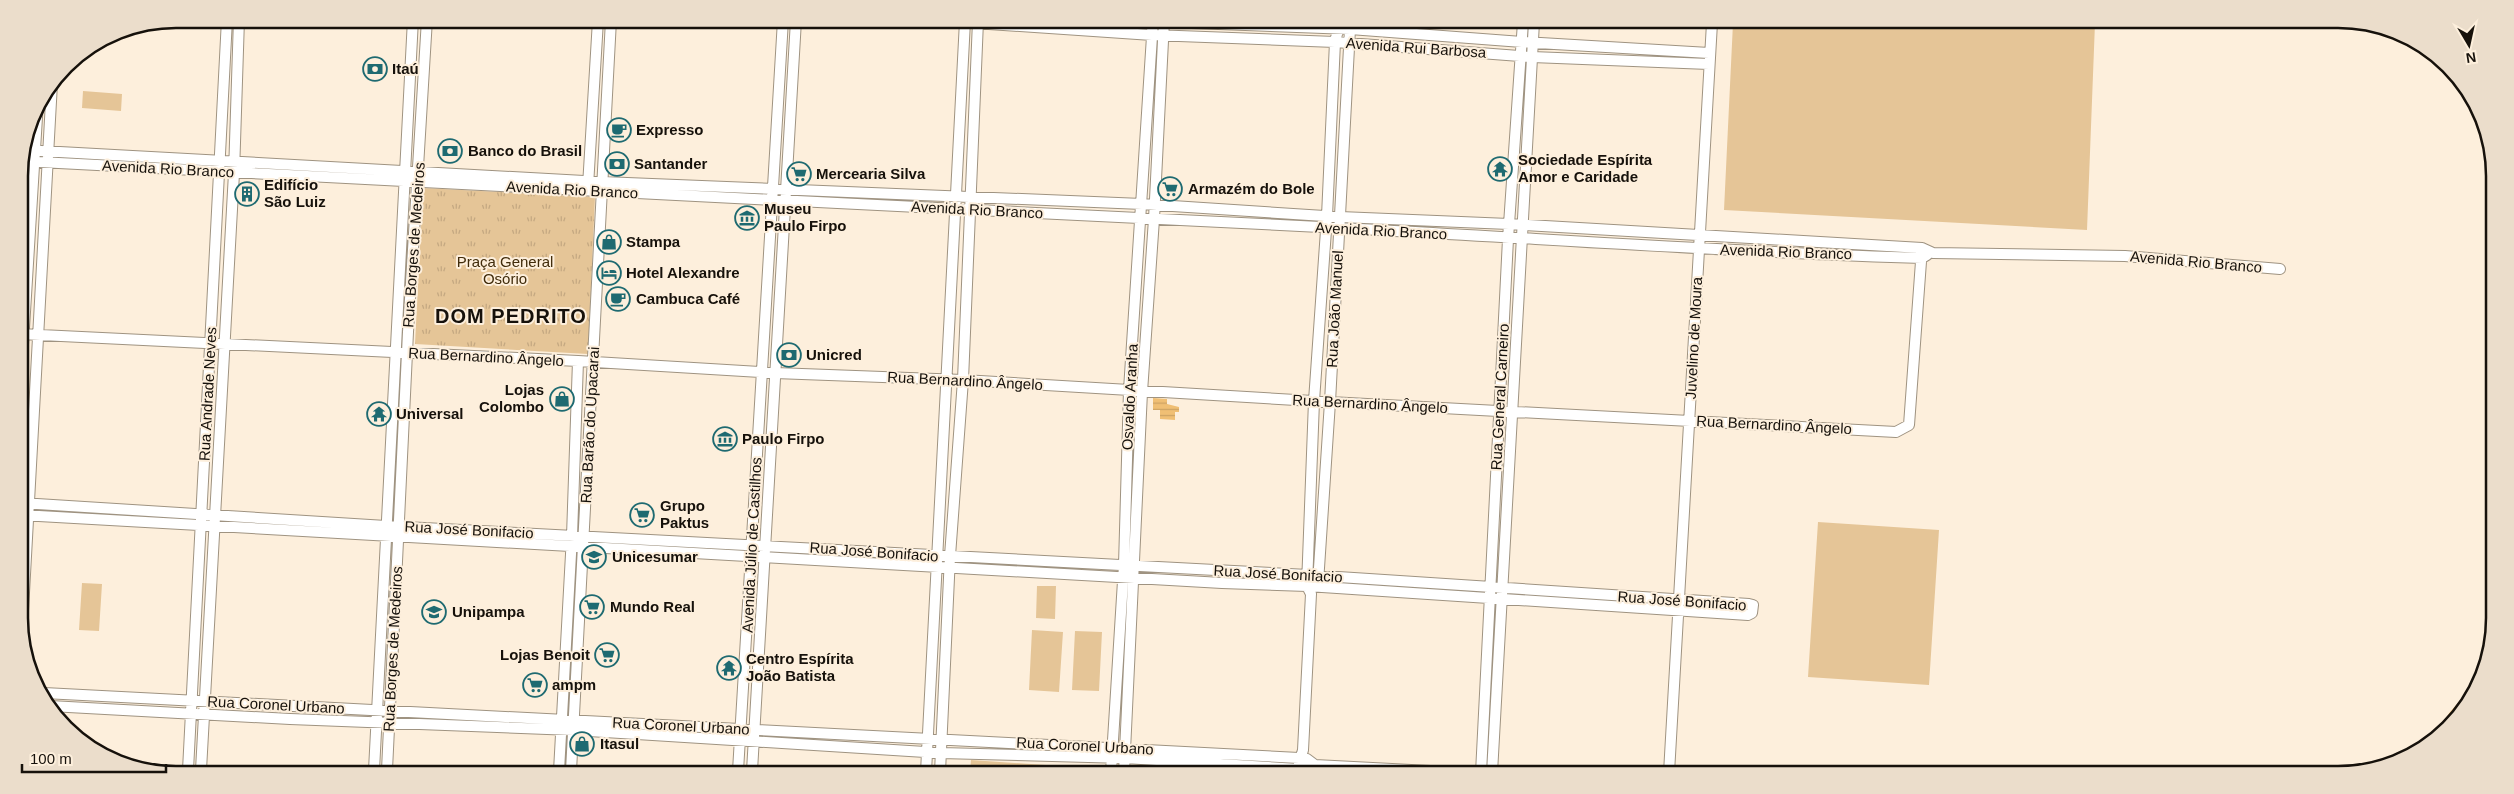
<svg xmlns="http://www.w3.org/2000/svg" width="2514" height="794" font-family="Helvetica,sans-serif">
	<style>
		.green { fill: #e5c597 }
		.park { fill: url(#park-tufts) }
		.water { fill: url(#water-rules) }
		.lines { fill: none; stroke-linecap: round; stroke-linejoin: round }
		.river { stroke: #f0bf74; stroke-width: 18 }
		.minor-casing { stroke: #9f9381; stroke-width: 12 }
		.minor { stroke: #fff; stroke-width: 10 }
		.labels { text-anchor: middle; stroke-width: 4; stroke-linejoin: round; paint-order: stroke }
		.street-label { font-size: 15px; fill: #16110b; stroke: #fdefdc }
		.poi-label { font-size: 15px; font-weight: bold; fill: #16110b; stroke: #fdefdc; text-anchor: start }
		.park-label { font-size: 15px; fill: #412c0b; stroke: #fdefdc }
		.district-label { font-size: 20px; font-weight: bold; letter-spacing: 1px; fill: #16110b; stroke: #fdefdc }
		.rim { fill: none; stroke: #16110b; stroke-width: 2.5 }
	</style>
	<defs>
		<pattern id="park-tufts" width="24" height="20" patternUnits="userSpaceOnUse" patternTransform="scale(1.25)"><rect width="24" height="20" fill="#e5c597"/><path d="M3 7l-1-3M5 7V3M7 7l1-3M15 17l-1-3M17 17v-4M19 17l1-3" fill="none" stroke="#c4a881"/></pattern>
		<pattern id="water-rules" width="6" height="5" patternUnits="userSpaceOnUse" patternTransform="scale(1.25)"><rect width="6" height="5" fill="#f0bf74"/><path d="M0 2.5h6" fill="none" stroke="#cda363"/></pattern>
	</defs>
	<rect width="100%" height="100%" fill="#fdefdc"/>
	<path class="green" d="M1733,23H2095L2087,230L1724,210Z
		M83,91L122,94L121,111L82,108Z
		M1818,522L1939,530L1929,685L1808,677Z
		M82,583L102,584L99,631L79,630Z
		M1037,586H1056L1055,619L1036,618Z
		M1032,630L1063,632L1059,692L1029,690Z
		M1075,631L1102,632L1099,691L1072,690Z
		M971,760L1061,766L1060,772H970Z"/>
	<path class="park" d="M423,188L595,197L588,354L415,344Z"/>
	<path class="water" d="M1153,398L1167,399V404L1179,407V412H1175V420L1160,419V410H1153Z"/>
	<g class="lines">
		<path class="river" d="M2456,719L2470,703"/>
		<g class="minor-casing">
			<path id="minor" d="M944,21L1152,35L1335,42L1532,57L1709,64
				M1138,21L1350,29L1522,42L1709,53
				M23,150L602,182L1142,204L1340,217L1509,224L1922,248L1933,253L2125,256L2280,269
				M20,161C453,184 887,206 1320,227C1521,237 1721,252 1922,258L1927,255
				M588,186L598,20
				M20,334L578,361L775,373L963,380L1330,402L1896,432L1909,425L1922,248
				M20,393L38,101
				M21,503L386,526L1308,575L1749,604L1753,605L1752,613L1748,615L1307,586L1222,583L21,515
				M1318,583L1330,402L1350,29L1347,22
				M22,629L52,83
				M44,693L1299,758L1307,759L1315,765
				M50,706L290,719L573,730L941,753L1125,758L1298,769H1307L1315,765L1469,773
				M1299,764L1303,750L1311,594L1307,586L1314,401L1327,216L1335,42L1340,22
				M188,770L227,19
				M201,770L234,173L239,19
				M374,770L413,19
				M387,770L408,332L427,19
				M559,771L572,536L578,361
				M571,771L611,20
				M738,771L783,20
				M752,771L796,20
				M926,772L965,21
				M940,772L950,556L963,380L978,21
				M1111,772L1124,565L1129,390L1153,21
				M1124,772L1142,392L1154,219L1164,21
				M1481,773L1508,239L1523,22
				M1492,773L1534,22
				M1669,773L1712,23"/>
		</g>
		<use href="#minor" class="minor"/>
	</g>
	<defs>
		<g id="bank-ring" transform="scale(1.25)"><circle r="9.5" fill="#fdefdc" stroke="#1e6a71" stroke-width="1.5"/><path d="M-6-4H6V4H-6ZM0-2.3a2.3 2.3 0 1 0 0 4.6a2.3 2.3 0 1 0 0-4.6Z" fill="#1e6a71"/></g>
		<g id="cafe-ring" transform="scale(1.25)"><circle r="9.5" fill="#fdefdc" stroke="#1e6a71" stroke-width="1.5"/><path d="M-5.5-4.5H6V0H3Q3 3.5 0 3.5H-2.5Q-5.5 3.5-5.5 0ZM3-3.2v2h1.7v-2ZM-6 4.5H4V6H-6Z" fill="#1e6a71"/></g>
		<g id="temple-ring" transform="scale(1.25)"><circle r="9.5" fill="#fdefdc" stroke="#1e6a71" stroke-width="1.5"/><path d="M0-6L5-2H3V0L6.5 2.5H4V6H1.5V3h-3V6H-4V2.5H-6.5L-3 0V-2H-5Z" fill="#1e6a71"/></g>
		<g id="supermarket-ring" transform="scale(1.25)"><circle r="9.5" fill="#fdefdc" stroke="#1e6a71" stroke-width="1.5"/><path d="M-6-5.5h2.5l.6 2H6L4.5 2H-2.5L-4.4-4H-6ZM-1.5 3.2a1.3 1.3 0 1 0 .1 0ZM3 3.2a1.3 1.3 0 1 0 .1 0Z" fill="#1e6a71"/></g>
		<g id="building-ring" transform="scale(1.25)"><circle r="9.5" fill="#fdefdc" stroke="#1e6a71" stroke-width="1.5"/><path d="M-4-6H4V6H1V3H-1V6H-4ZM-2.5-4.3h1.7v1.8h-1.7ZM.8-4.3h1.7v1.8H.8ZM-2.5-1h1.7V.8h-1.7ZM.8-1h1.7V.8H.8Z" fill="#1e6a71"/></g>
		<g id="museum-ring" transform="scale(1.25)"><circle r="9.5" fill="#fdefdc" stroke="#1e6a71" stroke-width="1.5"/><path d="M0-6L6-3V-2H-6V-3ZM-5-1h2V3h-2ZM-1-1h2V3h-2ZM3-1h2V3H3ZM-6 4H6V6H-6Z" fill="#1e6a71"/></g>
		<g id="shop-ring" transform="scale(1.25)"><circle r="9.5" fill="#fdefdc" stroke="#1e6a71" stroke-width="1.5"/><path d="M-5-2.5h2.3a2.7 3.5 0 0 1 5.4 0H5L5.5 6h-11ZM-1.5-2.5h3a1.5 2.3 0 0 0-3 0Z" fill="#1e6a71"/></g>
		<g id="hotel-ring" transform="scale(1.25)"><circle r="9.5" fill="#fdefdc" stroke="#1e6a71" stroke-width="1.5"/><path d="M-6-4.5h1.5V1H6V5H4.5V3h-9V5H-6ZM-4 0a1.8 1.8 0 1 1 3.6 0ZM.5 0V-2.5h3Q6-2.5 6 0Z" fill="#1e6a71"/></g>
		<g id="university-ring" transform="scale(1.25)"><circle r="9.5" fill="#fdefdc" stroke="#1e6a71" stroke-width="1.5"/><path d="M0-5L7-2L0 1L-7-2ZM-4 1L0 2.5L4 1V4Q0 6-4 4Z" fill="#1e6a71"/></g>
	</defs>
	<g fill-rule="evenodd">
		<use href="#bank-ring" x="375" y="69"/>
		<use href="#cafe-ring" x="619" y="130"/>
		<use href="#bank-ring" x="450" y="151"/>
		<use href="#bank-ring" x="617" y="164"/>
		<use href="#temple-ring" x="1500" y="169"/>
		<use href="#supermarket-ring" x="799" y="174"/>
		<use href="#supermarket-ring" x="1170" y="189"/>
		<use href="#building-ring" x="247" y="194"/>
		<use href="#museum-ring" x="747" y="218"/>
		<use href="#shop-ring" x="609" y="242"/>
		<use href="#hotel-ring" x="609" y="273"/>
		<use href="#cafe-ring" x="618" y="299"/>
		<use href="#bank-ring" x="789" y="355"/>
		<use href="#shop-ring" x="562" y="399"/>
		<use href="#temple-ring" x="379" y="414"/>
		<use href="#museum-ring" x="725" y="439"/>
		<use href="#supermarket-ring" x="642" y="515"/>
		<use href="#university-ring" x="594" y="557"/>
		<use href="#supermarket-ring" x="592" y="607"/>
		<use href="#university-ring" x="434" y="612"/>
		<use href="#supermarket-ring" x="607" y="655"/>
		<use href="#temple-ring" x="729" y="668"/>
		<use href="#supermarket-ring" x="535" y="685"/>
		<use href="#shop-ring" x="582" y="744"/>
	</g>
	<g class="labels">
		<g class="street-label">
			<text transform="translate(1416 48) rotate(4)" y="5">Avenida Rui Barbosa</text>
			<text transform="translate(168 169) rotate(3)" y="5">Avenida Rio Branco</text>
			<text transform="translate(572 190) rotate(3)" y="5">Avenida Rio Branco</text>
			<text transform="translate(977 210) rotate(3)" y="5">Avenida Rio Branco</text>
			<text transform="translate(1381 231) rotate(3)" y="5">Avenida Rio Branco</text>
			<text transform="translate(414 245) rotate(-86)" y="5">Rua Borges de Medeiros</text>
			<text transform="translate(1786 252) rotate(2)" y="5">Avenida Rio Branco</text>
			<text transform="translate(2196 262) rotate(5)" y="5">Avenida Rio Branco</text>
			<text transform="translate(1335 309) rotate(-87)" y="5">Rua João Manuel</text>
			<text transform="translate(1694 338) rotate(-87)" y="5">Juvelino de Moura</text>
			<text transform="translate(486 357) rotate(3)" y="5">Rua Bernardino Ângelo</text>
			<text transform="translate(965 381) rotate(3)" y="5">Rua Bernardino Ângelo</text>
			<text transform="translate(208 394) rotate(-87)" y="5">Rua Andrade Neves</text>
			<text transform="translate(1130 397) rotate(-87)" y="5">Osvaldo Aranha</text>
			<text transform="translate(1500 397) rotate(-87)" y="5">Rua General Carneiro</text>
			<text transform="translate(1370 404) rotate(3)" y="5">Rua Bernardino Ângelo</text>
			<text transform="translate(590 425) rotate(-87)" y="5">Rua Barão do Upacarai</text>
			<text transform="translate(1774 425) rotate(3)" y="5">Rua Bernardino Ângelo</text>
			<text transform="translate(469 530) rotate(3)" y="5">Rua José Bonifacio</text>
			<text transform="translate(752 545) rotate(-87)" y="5">Avenida Júlio de Castilhos</text>
			<text transform="translate(874 552) rotate(4)" y="5">Rua José Bonifacio</text>
			<text transform="translate(1278 574) rotate(3)" y="5">Rua José Bonifacio</text>
			<text transform="translate(1682 601) rotate(4)" y="5">Rua José Bonifacio</text>
			<text transform="translate(393 649) rotate(-87)" y="5">Rua Borges de Medeiros</text>
			<text transform="translate(276 705) rotate(3)" y="5">Rua Coronel Urbano</text>
			<text transform="translate(681 726) rotate(3)" y="5">Rua Coronel Urbano</text>
			<text transform="translate(1085 746) rotate(3)" y="5">Rua Coronel Urbano</text>
		</g>
		<g class="poi-label">
			<text x="392" y="74">Itaú</text>
			<text x="636" y="135">Expresso</text>
			<text x="468" y="156">Banco do Brasil</text>
			<text x="1518" y="165">Sociedade Espírita<tspan x="1518" dy="17">Amor e Caridade</tspan></text>
			<text x="634" y="169">Santander</text>
			<text x="816" y="179">Mercearia Silva</text>
			<text x="264" y="190">Edifício<tspan x="264" dy="17">São Luiz</tspan></text>
			<text x="1188" y="194">Armazém do Bole</text>
			<text x="764" y="214">Museu<tspan x="764" dy="17">Paulo Firpo</tspan></text>
			<text x="626" y="247">Stampa</text>
			<text x="626" y="278">Hotel Alexandre</text>
			<text x="636" y="304">Cambuca Café</text>
			<text x="806" y="360">Unicred</text>
			<text x="544" y="395" text-anchor="end">Lojas<tspan x="544" dy="17">Colombo</tspan></text>
			<text x="396" y="419">Universal</text>
			<text x="742" y="444">Paulo Firpo</text>
			<text x="660" y="511">Grupo<tspan x="660" dy="17">Paktus</tspan></text>
			<text x="612" y="562">Unicesumar</text>
			<text x="610" y="612">Mundo Real</text>
			<text x="452" y="617">Unipampa</text>
			<text x="590" y="660" text-anchor="end">Lojas Benoit</text>
			<text x="746" y="664">Centro Espírita<tspan x="746" dy="17">João Batista</tspan></text>
			<text x="552" y="690">ampm</text>
			<text x="600" y="749">Itasul</text>
		</g>
		<g class="park-label">
			<text x="505" y="267">Praça General<tspan x="505" dy="17">Osório</tspan></text>
		</g>
		<g class="district-label">
			<text x="511" y="323">DOM PEDRITO</text>
		</g>
	</g>
	<path d="M0 0H2514V794H0ZM176 28H2338A148 148 0 0 1 2486 176V618A148 148 0 0 1 2338 766H176A148 148 0 0 1 28 618V176A148 148 0 0 1 176 28Z" fill="#ebddcb" fill-rule="evenodd"/>
	<path class="rim" d="M176 28H2338A148 148 0 0 1 2486 176V618A148 148 0 0 1 2338 766H176A148 148 0 0 1 28 618V176A148 148 0 0 1 176 28Z"/>
	<g transform="translate(2469 45) rotate(171)" stroke="#fdefdc" stroke-width="4" paint-order="stroke">
	<path d="M0-4L9 19L0 12L-9 19Z" fill="#16110b"/>
	<text y="-8" font-size="14" font-weight="bold" text-anchor="middle" fill="#16110b">N</text>
	</g>
	<path d="M22 764v8h144v-8" fill="none" stroke="#16110b" stroke-width="2.5"/>
	<text x="30" y="764" font-size="15" fill="#16110b" stroke="#fdefdc" stroke-width="4" paint-order="stroke">100 m</text>
</svg>
